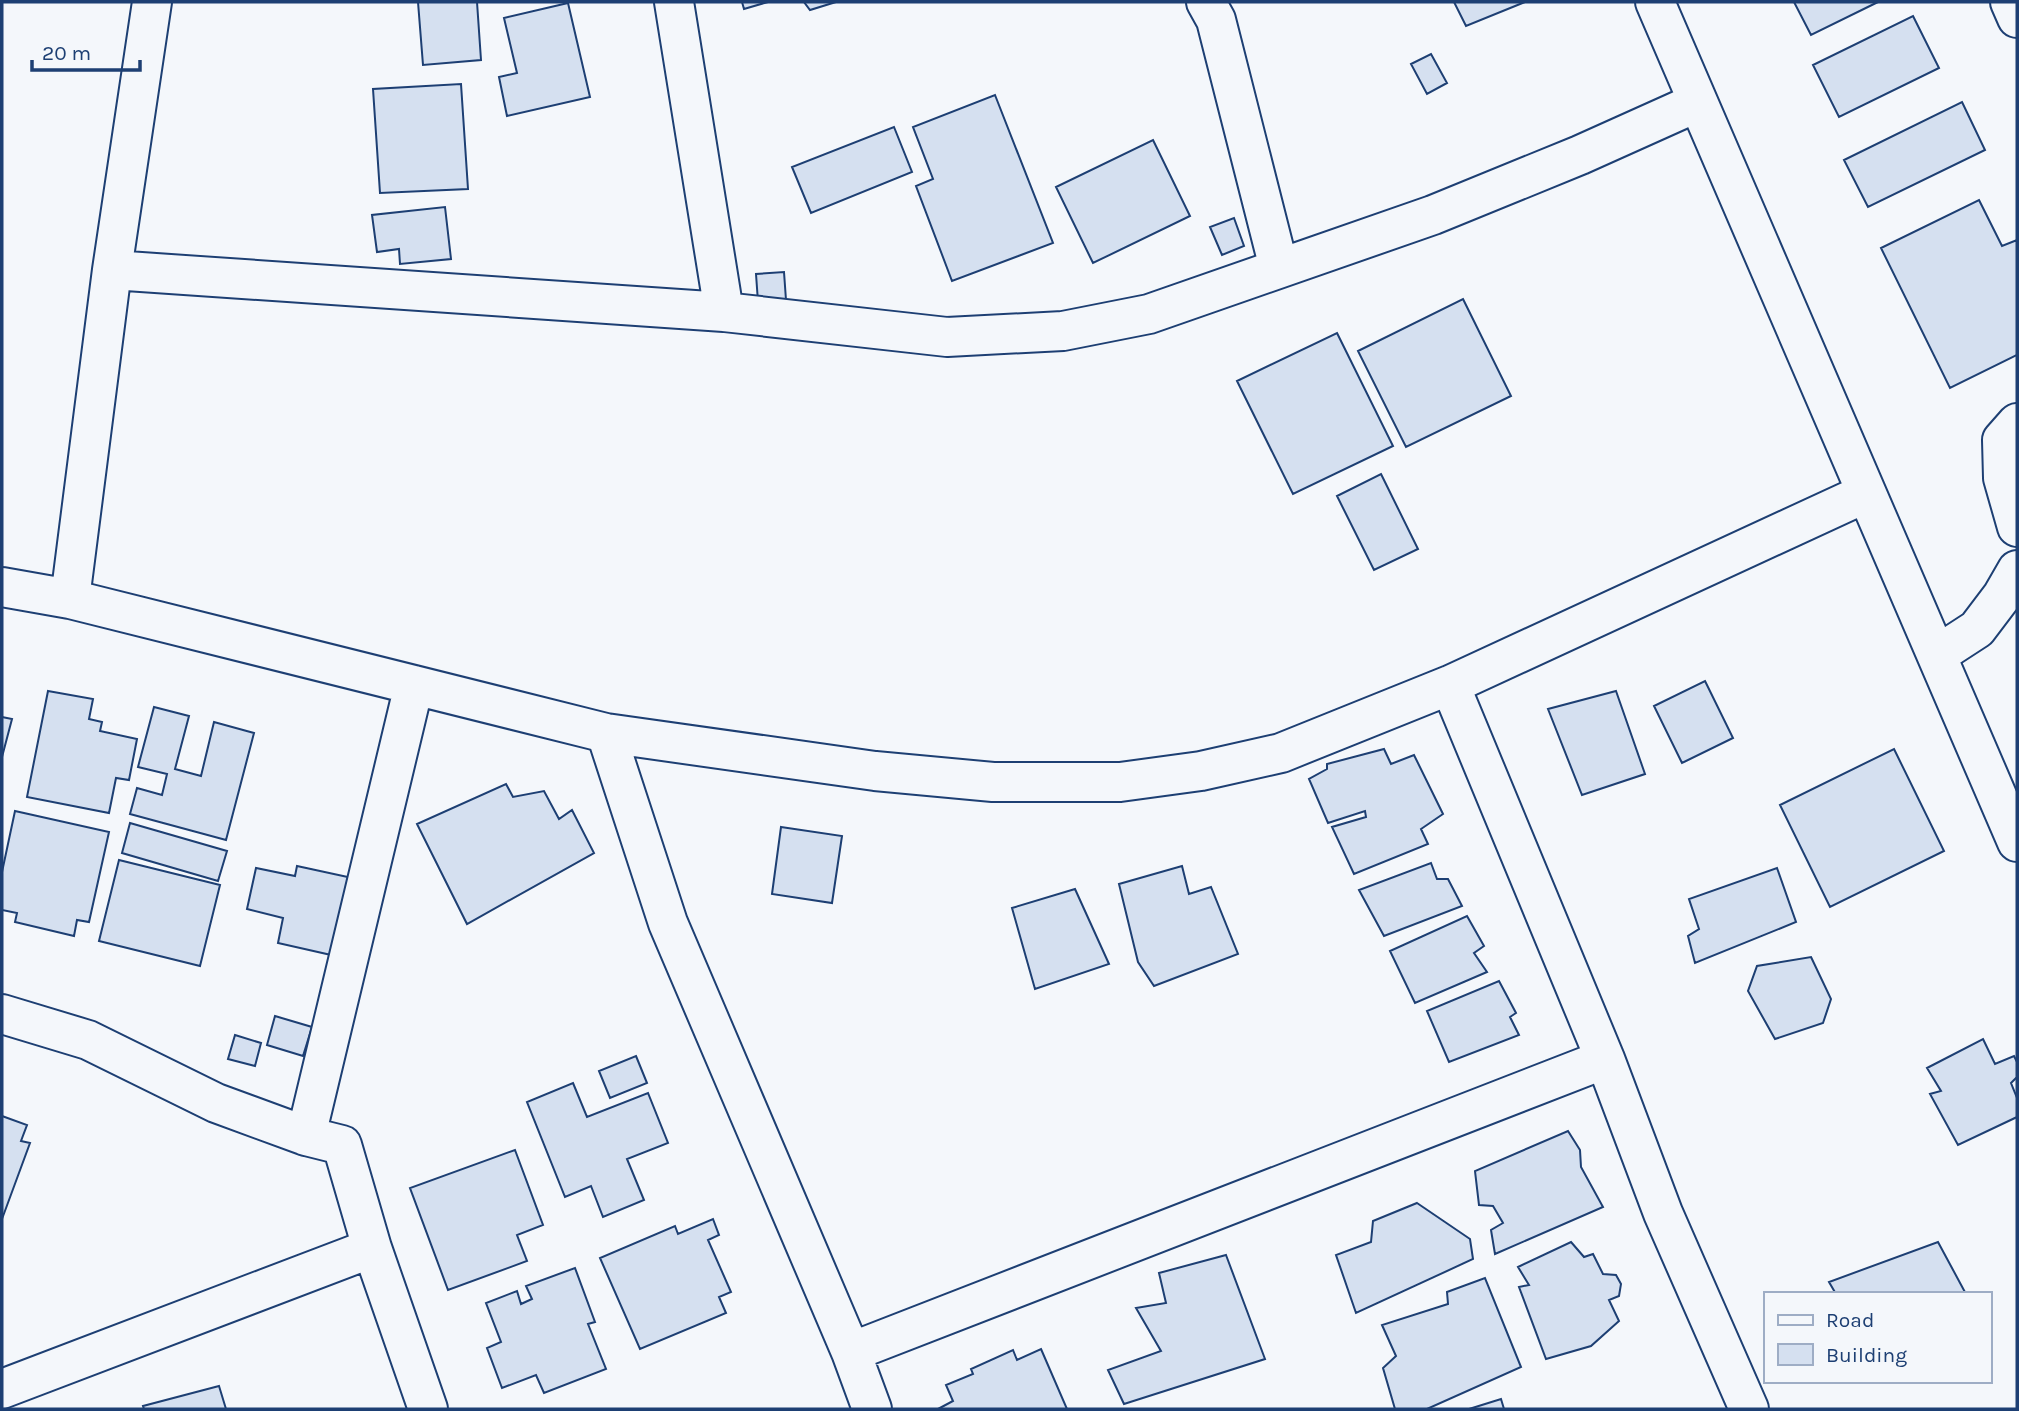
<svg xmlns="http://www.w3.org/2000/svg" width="2019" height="1411" font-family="Karla,sans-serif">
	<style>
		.building { fill: #d5e0f0; stroke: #1d3f73; stroke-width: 2 }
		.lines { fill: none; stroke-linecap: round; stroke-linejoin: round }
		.minor-casing { stroke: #1d3f73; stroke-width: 42 }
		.minor { stroke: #f4f7fb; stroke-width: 38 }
	</style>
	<rect width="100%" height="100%" fill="#f4f7fb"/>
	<path class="building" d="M418,2H477L481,60L423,65Z
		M742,2H768L744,9Z
		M804,2H836L810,10Z
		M1454,2H1525L1466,26Z
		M1794,2H1878L1811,35Z
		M568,3L590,97L507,116L499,77L517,73L504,18Z
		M1913,16L1939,68L1839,117L1813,65Z
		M1431,54L1447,83L1427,94L1411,64Z
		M461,84L468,189L380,193L373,89Z
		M995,95L1053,243L952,281L916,186L933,179L913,127Z
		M1962,102L1985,150L1868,207L1844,160Z
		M894,127L912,172L811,213L792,167Z
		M1153,140L1190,216L1093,263L1056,187Z
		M1979,200L2002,246L2017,240V355L1950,388L1881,248Z
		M445,207L451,259L400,264L399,249L377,252L372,215Z
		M1234,218L1244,246L1222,255L1210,227Z
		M784,272L786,300L758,302L756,274Z
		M1463,299L1511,396L1406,447L1358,351Z
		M1337,333L1393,446L1293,494L1237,381Z
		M1381,474L1418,549L1374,570L1337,496Z
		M1705,681L1733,738L1682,763L1654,706Z
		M48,691L93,699L89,719L102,722L100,731L137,739L129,780L116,778L109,813L27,797Z
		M1616,691L1645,774L1582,795L1548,709Z
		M154,707L189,716L175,769L201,776L214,722L254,733L226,840L130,814L137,788L162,795L167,774L138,767Z
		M2,717L12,719L2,757Z
		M1384,749L1391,764L1414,755L1443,814L1421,829L1428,844L1354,874L1332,827L1366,817L1365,811L1328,823L1309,779L1327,769V764Z
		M1894,749L1944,851L1830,907L1780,805Z
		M506,784L513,797L544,791L559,819L572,810L594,853L467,924L417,824Z
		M15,811L109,832L89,922L77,920L74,936L15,922L17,913L2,910V872Z
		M130,823L227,851L218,881L122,853Z
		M781,827L842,836L832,903L772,894Z
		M119,860L220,885L200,966L99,941Z
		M1431,863L1437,879H1448L1462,906L1384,936L1359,890Z
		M297,866L357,879L340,957L278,943L283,918L247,909L256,868L295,876Z
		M1182,866L1189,894L1211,887L1238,954L1154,986L1138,962L1119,884Z
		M1777,868L1796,922L1695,963L1688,936L1699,929L1689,899Z
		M1075,889L1109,964L1035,989L1012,908Z
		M1467,916L1484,946L1474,953L1487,972L1415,1003L1390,951Z
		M1811,957L1831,999L1823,1023L1775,1039L1748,991L1757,966Z
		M1499,981L1516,1013L1510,1017L1519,1035L1449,1062L1427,1011Z
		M275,1016L312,1027L303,1056L267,1045Z
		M235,1035L261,1043L255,1066L228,1059Z
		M1983,1039L1995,1064L2014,1056L2017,1062V1077L2011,1083L2017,1098V1117L1958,1145L1930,1094L1941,1091L1927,1068Z
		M636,1056L647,1083L610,1098L599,1071Z
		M573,1083L587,1117L648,1093L668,1143L627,1159L644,1200L603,1217L591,1186L565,1197L527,1102Z
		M2,1116L27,1125L21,1141L30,1143L2,1219Z
		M1568,1131L1580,1150L1581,1167L1603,1207L1495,1254L1491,1230L1503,1223L1493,1206L1479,1205L1475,1171Z
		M515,1150L543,1225L517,1235L527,1261L448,1290L410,1188Z
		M1417,1203L1470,1239L1473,1259L1356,1313L1336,1255L1371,1242L1373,1221Z
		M713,1219L719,1235L708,1240L731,1292L719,1297L726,1313L640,1349L600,1258L675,1226L678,1234Z
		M1571,1242L1584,1257L1593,1254L1603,1274L1616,1275L1621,1284L1619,1296L1609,1300L1619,1321L1591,1346L1546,1359L1519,1287L1529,1285L1518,1267Z
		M1938,1242L1966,1294H1836L1829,1282Z
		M1226,1255L1265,1359L1124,1404L1108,1370L1161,1351L1136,1308L1166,1303L1159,1273Z
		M575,1268L595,1322L588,1324L606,1369L544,1393L536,1375L502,1388L487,1348L501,1342L486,1303L517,1291L521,1304L532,1299L526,1286Z
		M1485,1278L1521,1367L1427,1409H1395L1383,1368L1396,1356L1382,1325L1448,1304L1447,1292Z
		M1041,1349L1067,1409H938L953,1401L946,1385L973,1374L971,1369L1013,1350L1017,1360Z
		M219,1386L226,1409H144L143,1406Z
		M1501,1399L1504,1409H1469Z"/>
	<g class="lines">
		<g class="minor-casing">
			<path id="minor" d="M1206,2L1216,20L1279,268
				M1655,2L2017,842
				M2010,2L2017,18
				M112,270L724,312L674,2
				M724,312L947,337L1063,331L1149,314L1433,215L1580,155L1698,102
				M2017,423L2002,440L2003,478L2017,527
				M2,587L70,599L606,733L875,771L993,782H1120L1201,771L1281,753L1450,685L1866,493
				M70,599L112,270L152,2
				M1937,655L1977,629L2002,596L2017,570
				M1450,685L1605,1059L1663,1213L1749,1409
				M606,733L668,923L851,1352L872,1409
				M2,1014L88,1040L216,1103L306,1136L342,1145L372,1248L428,1409
				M306,1136L414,685
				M851,1352L1605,1059
				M2,1389L372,1248"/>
		</g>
		<use href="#minor" class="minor"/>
	</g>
	<rect width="2019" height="1411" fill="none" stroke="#1d3f73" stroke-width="7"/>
	<rect x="1764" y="1292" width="228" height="91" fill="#f4f7fb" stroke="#9eadc5" stroke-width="2"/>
	<rect x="1778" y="1315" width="35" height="10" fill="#f4f7fb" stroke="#9eadc5" stroke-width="2"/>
	<text x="1826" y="1327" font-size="21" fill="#1d3f73">Road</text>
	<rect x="1778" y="1344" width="35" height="21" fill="#d5e0f0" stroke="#9eadc5" stroke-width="2"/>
	<text x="1826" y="1362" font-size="21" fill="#1d3f73">Building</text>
	<path d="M32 60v10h108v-10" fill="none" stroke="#1d3f73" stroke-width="3.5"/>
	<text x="42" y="60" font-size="21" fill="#1d3f73" stroke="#f4f7fb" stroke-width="5" paint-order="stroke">20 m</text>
</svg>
